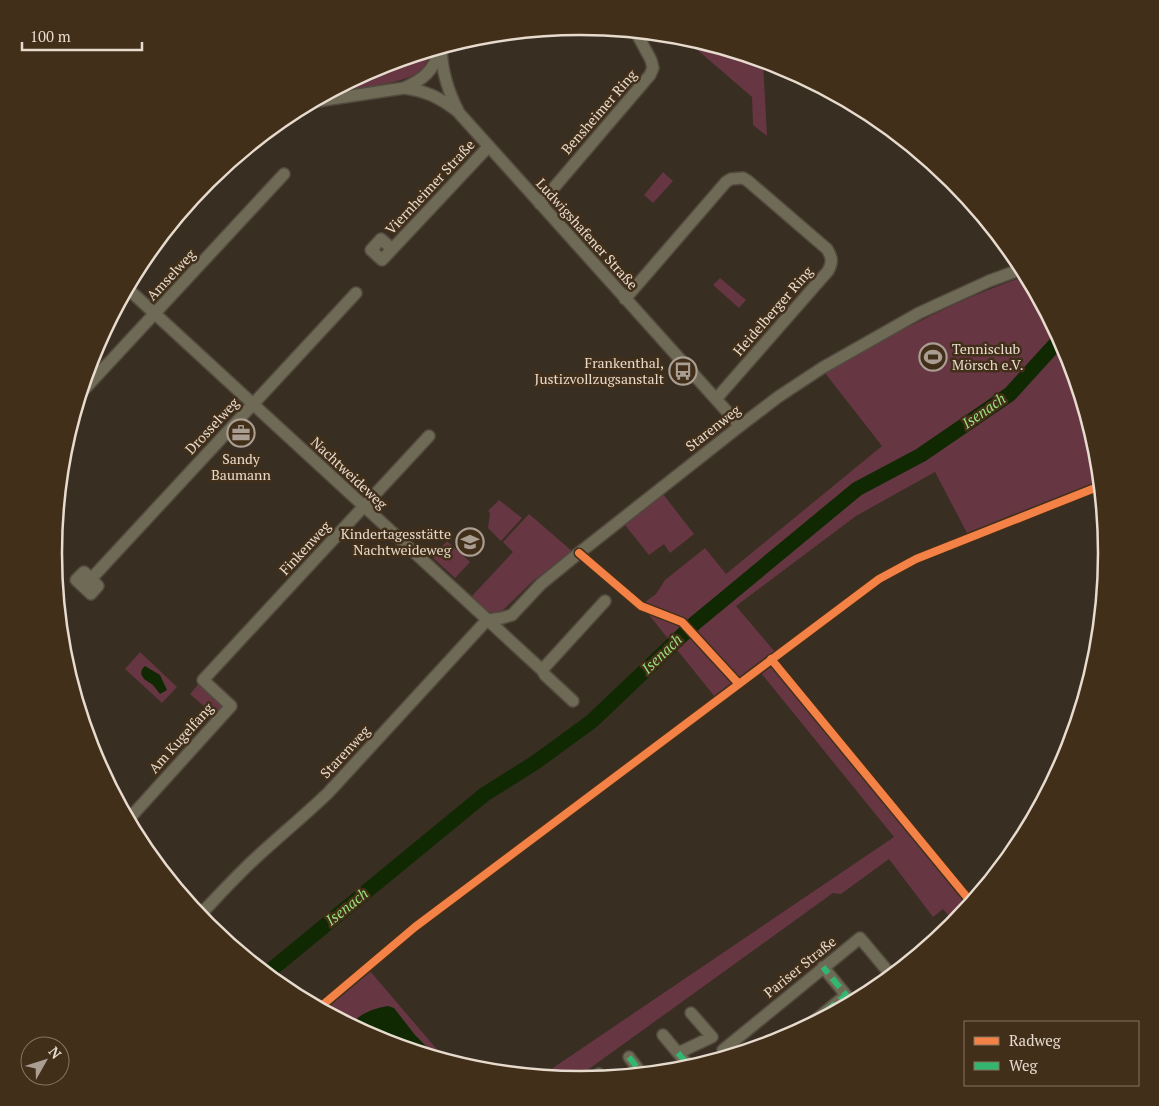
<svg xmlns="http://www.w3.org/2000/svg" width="1159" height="1106" font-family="'PT Serif',serif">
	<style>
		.green { fill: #663643 }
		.water { fill: #102903 }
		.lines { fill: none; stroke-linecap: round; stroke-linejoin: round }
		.river { stroke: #102903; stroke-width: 15 }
		.minor-casing { stroke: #534a3f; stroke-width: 14 }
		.minor { stroke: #6e6a55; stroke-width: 11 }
		.quiet { stroke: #33b770; stroke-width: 6; stroke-dasharray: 12 6; stroke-linecap: butt }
		.cycleway-casing { stroke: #422f19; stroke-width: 11 }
		.cycleway { stroke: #f48246; stroke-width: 8 }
		.labels { text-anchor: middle; stroke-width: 5; stroke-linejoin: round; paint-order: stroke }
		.street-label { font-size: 14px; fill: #e7dbce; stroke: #422f19 }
		.poi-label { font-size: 14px; fill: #e7dbce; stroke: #422f19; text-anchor: end }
		.water-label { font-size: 15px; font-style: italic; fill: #98e178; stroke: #422f19 }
		.rim { fill: none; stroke: #e7dbce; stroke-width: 2.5 }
	</style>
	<rect width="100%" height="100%" fill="#392e22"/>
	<path class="green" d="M687,38L763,61L767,136L753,125L752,97L687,41Z
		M431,50C429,59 425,67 417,73C402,84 351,89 331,92L378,66Z
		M663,172L673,181L653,203L644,195Z
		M1026,276L1066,352L1096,451L1099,481L967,533L935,472L856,516L736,606L775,652L715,697L641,605L656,594L665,580L705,548L726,574L882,446L825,373C890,336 954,300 1026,276Z
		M720,278L746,300L739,308L713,285Z
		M663,494L694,534L670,553L664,544L649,555L625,525Z
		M499,500L522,518L501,541L488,528L490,513L488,511Z
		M529,514L572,551L533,581L502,611C487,617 481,606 472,596L513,552L503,542Z
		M447,541L470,562L455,578L432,557Z
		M140,652L177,687L162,703L125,669Z
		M771,665L968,906L954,922L943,909L933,917L889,859L841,894L833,893L575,1079L541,1076L894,837L761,673Z
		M200,682L226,706L216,717L190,694Z
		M370,971L446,1060L378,1040L323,1010Z"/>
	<path class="water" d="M145,666L160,675L167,690L160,694L153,685L144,679L141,674L142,669Z
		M388,1006L394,1008L415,1035L438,1058L378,1040L351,1025C358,1014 375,1008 388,1006Z"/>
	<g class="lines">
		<path class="river" d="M266,974L485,794L536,762L592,721L695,623L857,489L921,455L1010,394L1060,339"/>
		<g class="minor-casing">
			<path id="minor" d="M441,47C442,72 448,91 459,113L740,426
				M404,88C426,91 439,97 457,111
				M311,102L404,88C424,79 432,72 440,51
				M540,204L650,75L653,68L651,60L636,32
				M392,249L381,239L371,250L382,260L489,146
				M127,288L542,670L545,675L573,701
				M625,299L726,182L731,179L743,178L748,181L827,249C832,257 833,262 828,271L716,399
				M79,395L284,174
				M91,579L98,586L91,594L76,580L84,572L91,579L356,293
				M542,670L605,601
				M128,820L231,706L203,680L429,436
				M199,916C219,895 238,874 259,855C282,834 306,814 328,793L487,620L502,618L512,615L541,584L579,553L740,426L778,397L822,368L919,313L989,281L1022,269
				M812,1023L846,995L823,967
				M663,1035L678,1053L712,1037L691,1013
				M723,1050L860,938L891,975
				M678,1053L690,1067
				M629,1057L642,1074
				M599,1074L602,1078"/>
		</g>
		<use href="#minor" class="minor"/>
		<path class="quiet" d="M812,1023L846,995L823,967
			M678,1053L690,1067
			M629,1057L642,1074
			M599,1074L602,1078"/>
		<g class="cycleway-casing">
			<path id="cycleway" d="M579,553L641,606L682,622L739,684
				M771,659L971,902
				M319,1008L415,927L879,579L916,559L1100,486"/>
		</g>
		<use href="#cycleway" class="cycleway"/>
	</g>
	<defs>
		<g id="stadium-ring" transform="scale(1.4375)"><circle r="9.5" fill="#422f19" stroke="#aa9e92" stroke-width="1.5"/><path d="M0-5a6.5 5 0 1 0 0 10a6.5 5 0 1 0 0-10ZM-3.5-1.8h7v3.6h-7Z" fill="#aa9e92"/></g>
		<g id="bus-ring" transform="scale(1.4375)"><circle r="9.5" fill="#422f19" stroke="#aa9e92" stroke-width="1.5"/><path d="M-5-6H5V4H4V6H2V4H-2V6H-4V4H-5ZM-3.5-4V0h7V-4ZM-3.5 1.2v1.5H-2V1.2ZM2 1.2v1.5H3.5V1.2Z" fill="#aa9e92"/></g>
		<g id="office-ring" transform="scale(1.4375)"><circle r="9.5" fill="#422f19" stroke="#aa9e92" stroke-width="1.5"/><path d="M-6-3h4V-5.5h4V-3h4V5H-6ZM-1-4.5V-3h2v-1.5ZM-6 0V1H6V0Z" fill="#aa9e92"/></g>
		<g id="school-ring" transform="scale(1.4375)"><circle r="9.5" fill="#422f19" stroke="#aa9e92" stroke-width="1.5"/><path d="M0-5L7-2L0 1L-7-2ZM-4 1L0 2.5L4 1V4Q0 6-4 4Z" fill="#aa9e92"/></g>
	</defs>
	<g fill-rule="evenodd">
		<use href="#stadium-ring" x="933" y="357"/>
		<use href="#bus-ring" x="683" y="371"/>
		<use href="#office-ring" x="241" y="433"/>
		<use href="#school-ring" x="470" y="542"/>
	</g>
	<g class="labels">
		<g class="street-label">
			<text transform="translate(599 112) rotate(-49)" y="5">Bensheimer Ring</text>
			<text transform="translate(430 187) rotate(-47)" y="5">Viernheimer Straße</text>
			<text transform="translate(587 234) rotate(48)" y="5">Ludwigshafener Straße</text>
			<text transform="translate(171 275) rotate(-47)" y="5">Amselweg</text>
			<text transform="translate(773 311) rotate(-49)" y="5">Heidelberger Ring</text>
			<text transform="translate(212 426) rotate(-47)" y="5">Drosselweg</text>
			<text transform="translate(713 428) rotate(-38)" y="5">Starenweg</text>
			<text transform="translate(349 473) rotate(43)" y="5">Nachtweideweg</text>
			<text transform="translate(305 548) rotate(-47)" y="5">Finkenweg</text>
			<text transform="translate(181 738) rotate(-48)" y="5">Am Kugelfang</text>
			<text transform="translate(345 752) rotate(-47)" y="5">Starenweg</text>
			<text transform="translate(800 967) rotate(-39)" y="5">Pariser Straße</text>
		</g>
		<g class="poi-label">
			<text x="952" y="354" text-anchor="start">Tennisclub<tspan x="952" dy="16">Mörsch e.V.</tspan></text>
			<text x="664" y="368">Frankenthal,<tspan x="664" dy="16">Justizvollzugsanstalt</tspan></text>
			<text x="241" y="464" text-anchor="middle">Sandy<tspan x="241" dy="16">Baumann</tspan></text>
			<text x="451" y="539">Kindertagesstätte<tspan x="451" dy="16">Nachtweideweg</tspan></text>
		</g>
		<g class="water-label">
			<text transform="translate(984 411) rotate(-35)" y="5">Isenach</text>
			<text transform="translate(662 654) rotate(-44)" y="5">Isenach</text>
			<text transform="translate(347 907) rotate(-39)" y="5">Isenach</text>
		</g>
	</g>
	<path d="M0 0H1159V1106H0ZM62 553a518 518 0 1 1 1036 0a518 518 0 1 1-1036 0Z" fill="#422f19" fill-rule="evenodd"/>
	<path class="rim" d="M62 553a518 518 0 1 1 1036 0a518 518 0 1 1-1036 0Z"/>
	<rect x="964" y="1021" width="175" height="65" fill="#422f19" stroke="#847461"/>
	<rect x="974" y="1037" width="25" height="8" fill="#f48246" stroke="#847461"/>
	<text x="1009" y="1046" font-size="15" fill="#e7dbce">Radweg</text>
	<rect x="974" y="1062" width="25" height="8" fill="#33b770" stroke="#847461"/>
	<text x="1009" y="1071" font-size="15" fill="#e7dbce">Weg</text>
	<g transform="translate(45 1061) rotate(51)"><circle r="24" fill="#422f19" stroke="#847461"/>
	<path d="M0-4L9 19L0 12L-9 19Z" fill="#aa9e92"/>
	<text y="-8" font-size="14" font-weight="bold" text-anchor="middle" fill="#e7dbce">N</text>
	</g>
	<path d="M22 42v8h120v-8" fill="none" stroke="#e7dbce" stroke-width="2.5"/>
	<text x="30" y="42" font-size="15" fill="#e7dbce" stroke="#422f19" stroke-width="4" paint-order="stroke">100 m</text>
</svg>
